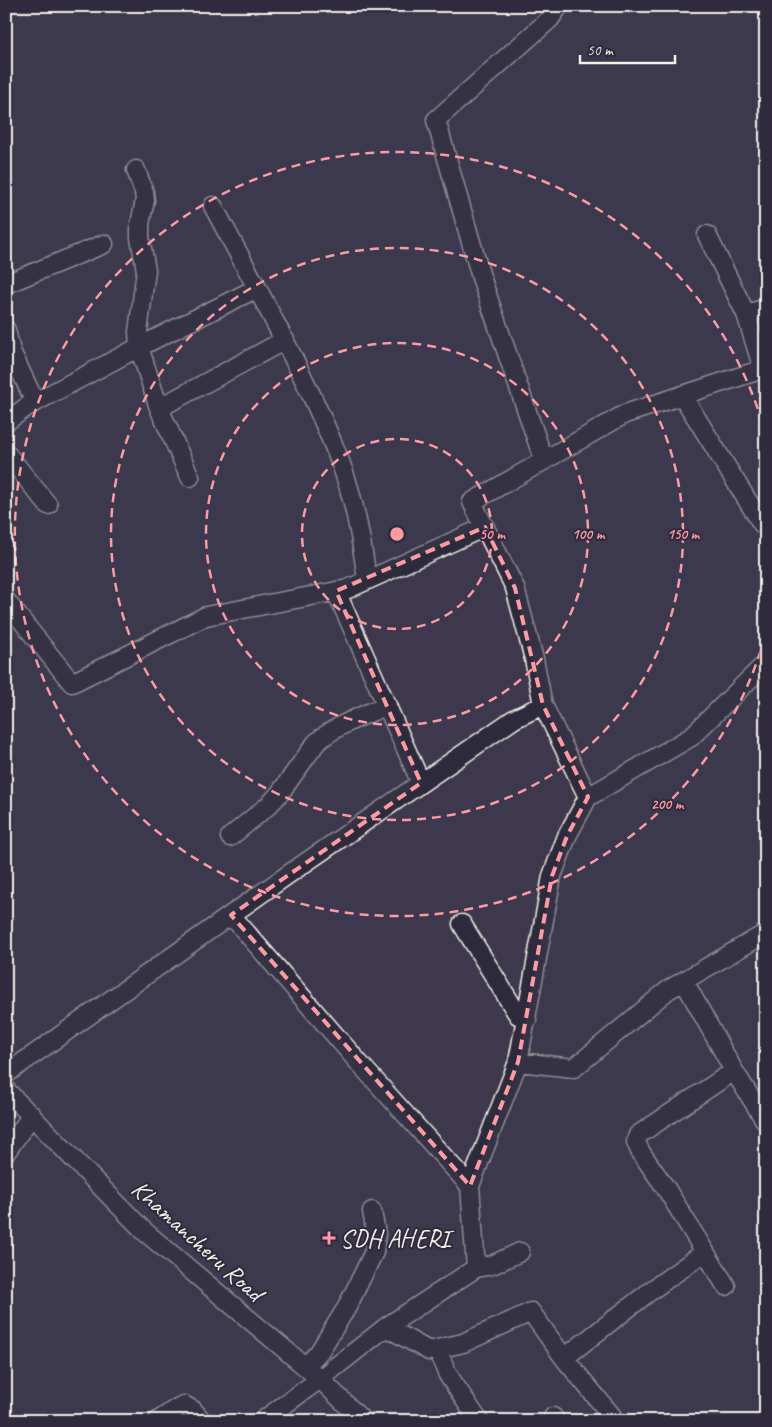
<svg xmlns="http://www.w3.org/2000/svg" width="772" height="1427" font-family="Caveat,sans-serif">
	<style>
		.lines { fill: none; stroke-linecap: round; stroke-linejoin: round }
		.minor-casing { stroke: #f4f1e8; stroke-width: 21 }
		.minor { stroke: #2f2a3d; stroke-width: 18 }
		.marked { fill: none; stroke: #ff9aa2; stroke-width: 4; stroke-dasharray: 10 6; stroke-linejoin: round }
		.ring { fill: none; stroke: #ff9aa2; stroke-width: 2.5; stroke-dasharray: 9 6 }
		.poi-dot { fill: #ff9aa2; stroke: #2f2a3d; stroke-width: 2 }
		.labels { text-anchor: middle; stroke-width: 4; stroke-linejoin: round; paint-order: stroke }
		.poi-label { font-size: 25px; fill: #f4f1e8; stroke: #2f2a3d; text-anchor: start }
		.street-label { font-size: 25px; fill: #f4f1e8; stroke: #2f2a3d }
		.centre { fill: #ff9aa2; stroke: #2f2a3d; stroke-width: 2.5 }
		.ring-label { font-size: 15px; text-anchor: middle; font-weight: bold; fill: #ff9aa2; stroke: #2f2a3d; stroke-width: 4; stroke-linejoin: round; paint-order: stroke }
	</style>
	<rect width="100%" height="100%" fill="#3d384e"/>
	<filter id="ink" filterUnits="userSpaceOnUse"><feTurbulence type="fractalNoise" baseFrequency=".02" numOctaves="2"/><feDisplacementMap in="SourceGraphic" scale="10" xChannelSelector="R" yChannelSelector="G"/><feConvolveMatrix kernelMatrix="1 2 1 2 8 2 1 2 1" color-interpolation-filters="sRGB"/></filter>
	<g filter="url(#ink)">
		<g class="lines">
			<g class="minor-casing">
				<path id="minor" d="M136,170L144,192L145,200L140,224V238L146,270L138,332L139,347L159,408L190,477
					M213,206L257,288
					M707,235L746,314
					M6,284L104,244
					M6,330L11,351L35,402
					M763,369L746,314L766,308
					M682,395L762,524
					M159,408L285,340
					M6,422L28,406L139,347L257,288C287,345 318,404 341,464C355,501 362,542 367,580
					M6,453L48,505
					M544,461L481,277L436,120L550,19L559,6
					M336,591L421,783
					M6,601L72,683L206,616L348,589L485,527
					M588,797L691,737L766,663
					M230,837L269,805L280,793L316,743C335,725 363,716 387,705
					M231,915L360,1064L470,1186L476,1268L386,1327L320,1379L262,1421
					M462,924L518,1015L527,1020
					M684,981L734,1071
					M518,1062L574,1068L668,990L766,933
					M6,1074L286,876L514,719L543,705L534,659L515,588L472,502L625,414L766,368
					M6,1090L144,1231L320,1379L363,1421
					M6,1152L32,1115
					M470,1186L518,1062L552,876L567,836L588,797L543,705
					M705,1252L667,1190L640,1151L636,1142L638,1135L734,1071L766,1122
					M476,1268L492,1265L520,1252
					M386,1327L429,1351L463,1343L531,1312L564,1358L616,1421
					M437,1349L448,1375L479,1421
					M564,1358L653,1289L705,1252L726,1286
					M306,1366L319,1352L347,1307L374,1252L376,1234L372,1211
					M553,1417L555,1421
					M158,1421L177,1408L184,1405L193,1410L202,1421"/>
			</g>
			<use href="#minor" class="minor"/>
		</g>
	</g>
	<path d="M0 0H772V1427H0ZM485,527L515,588L543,705L588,797L567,836L552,876L518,1062L470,1186L231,915L421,783L336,591Z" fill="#3d384e" fill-opacity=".55" fill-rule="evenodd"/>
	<path class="marked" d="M485,527L515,588L543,705L588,797L567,836L552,876L518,1062L470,1186L231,915L421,783L336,591Z"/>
	<g class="ring">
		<circle cx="397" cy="534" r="95"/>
		<circle cx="397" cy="534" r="191"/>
		<circle cx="397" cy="534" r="286"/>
		<path d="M765 636A382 382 0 1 1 765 432"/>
	</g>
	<path class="poi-dot" d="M326.5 1230.5h5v5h5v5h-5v5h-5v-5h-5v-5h5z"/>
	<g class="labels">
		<g class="poi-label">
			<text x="340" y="1247">SDH AHERI</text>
		</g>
		<g class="street-label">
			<text transform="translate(198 1240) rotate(42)" y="9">Khamancheru Road</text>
		</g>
	</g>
	<circle cx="397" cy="534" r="8" class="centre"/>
	<g class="ring-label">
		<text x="492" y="539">50 m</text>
		<text x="588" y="539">100 m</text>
		<text x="683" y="539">150 m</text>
		<text x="667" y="809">200 m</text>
	</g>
	<rect width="772" height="1427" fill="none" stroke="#2f2a3d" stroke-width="25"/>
	<rect x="12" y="12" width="747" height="1402" fill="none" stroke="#f4f1e8" stroke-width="2" filter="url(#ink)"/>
	<path d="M580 55v8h95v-8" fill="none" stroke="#f4f1e8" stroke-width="2.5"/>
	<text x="587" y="55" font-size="15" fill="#f4f1e8" stroke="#2f2a3d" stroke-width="4" paint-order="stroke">50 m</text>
</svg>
